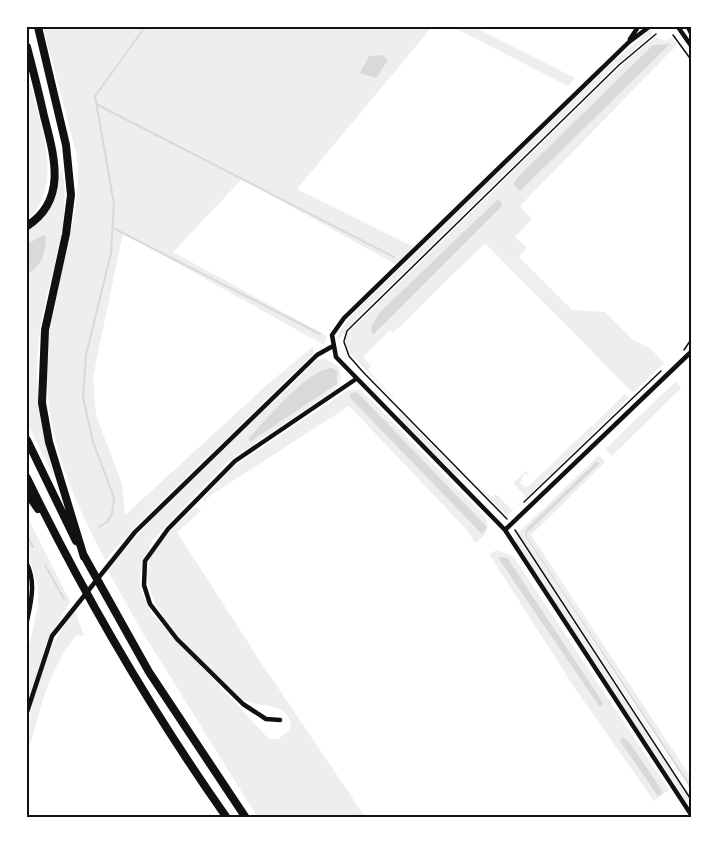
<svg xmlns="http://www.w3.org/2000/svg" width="719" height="845" font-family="'Roboto Condensed',sans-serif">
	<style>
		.green { fill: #eee; fill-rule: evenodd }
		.water { fill: #d9d9d9 }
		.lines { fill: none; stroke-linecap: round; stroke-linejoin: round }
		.stream { stroke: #d9d9d9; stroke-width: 2 }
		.path { stroke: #111; stroke-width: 1.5 }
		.minor { stroke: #111; stroke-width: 4.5 }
		.motorway { stroke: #111; stroke-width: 8 }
		.neatline { fill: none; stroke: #111; stroke-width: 2 }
	</style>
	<rect width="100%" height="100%" fill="#fff"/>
	<path class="green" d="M43,27H432L297,189L414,247L395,264L242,179L173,252L327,336L324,345L123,233L93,377L96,415L122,484L125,515L269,383L313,347L314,353L138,524L105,560C58,469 33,403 55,299C65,250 82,206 77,156Z
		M453,27H474L575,78L568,86Z
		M651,29L652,34L615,66L355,320L338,341L340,331L349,318L603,71Z
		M655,37L665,41L672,38L677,45L520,206L532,219L515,237L527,248L519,257L572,310L605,312L633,340L650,348L664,363L633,393L485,243L393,333L390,330L363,357L371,366L368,370L394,398L393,399L349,352L345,342L347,334L624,63ZM497,200L388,319L375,334L380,312Z
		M27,74C38,115 67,187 27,219Z
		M62,168C73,223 48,276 40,331C32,381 41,429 54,477L27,423V274C43,264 47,252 42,235L27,244V229L49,210Z
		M325,358L339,367L341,379L336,389L226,463L152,541L140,573V588L152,614L269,739H278L289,730L291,724C285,700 260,709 242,699C212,668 127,603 152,555C162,537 181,521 195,507L199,508L201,511L177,532L260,661L366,818H258L141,630L107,569L158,512L316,361ZM316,373L338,376L336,384L250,442L248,438Z
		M676,381L681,388L612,456L605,449Z
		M348,390H361L486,518C490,530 486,536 475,543L467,530L349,406L211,495L204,502L203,499L232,468ZM357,392L486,527L482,533L355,403Z
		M625,394L629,398L507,516L475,483L491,497L496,494L512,510L526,497L513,483L526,471L529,474H524L520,483L524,487L529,486L591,426L596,427L594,424Z
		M400,412L463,477L456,475L399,418Z
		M599,455L605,462L531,535L692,779V787L527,537V533L600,462L597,461L526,529L525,536L692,795L518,533Z
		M27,516L70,601L46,644L27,710V656L38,606V586L27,550Z
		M515,534L692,802V810L516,544Z
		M497,550L513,556L669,790L654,801L574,687L489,554Z
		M75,610L84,636L77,635C48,668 39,714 27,756C27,705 43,650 75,610Z"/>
	<path class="water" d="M670,44L520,191L513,184L517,178L653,45Z
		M382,55L388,60L376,78L360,73L369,56Z
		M497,200L501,201L502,206L374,334L372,333L371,327L380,312Z
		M43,235L46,236C46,253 42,266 27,274V244Z
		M332,368L337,371V384L250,442L248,438C267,420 306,370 332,368Z
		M357,392L487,527L482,534L355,403L350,398L351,393Z
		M597,461L600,463L527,533V537L692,787V791L525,536L526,529Z
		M503,557L508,559L603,703L602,706H599L498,558Z
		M622,737L629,742L661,789V794L658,796L620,741Z"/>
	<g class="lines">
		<path class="stream" d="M96,104L394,257
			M113,228L320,334
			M99,527L108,521L112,513L114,498L93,442L83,397L86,355L111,253L114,204L95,96L145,27
			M27,536L33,547
			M45,565L64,599"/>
		<path class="path" d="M673,35L692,61
			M344,341L347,331L355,323L619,65L656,34
			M344,342L349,356L363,372L507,519
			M684,350L692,338
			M524,502L661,371
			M515,530L692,801"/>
		<path class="minor" d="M649,27L629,42L344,318L332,335L336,357L505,530L692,816
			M678,27L692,47
			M688,27L692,35
			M630,39L638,27
			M505,530L692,351
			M27,564C36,582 31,602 27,621
			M27,712L52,636L135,532L317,355L333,346
			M280,720L266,719L243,704L177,639L150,604L144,585L145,561L168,529L235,461L356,379"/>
		<path class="motorway" d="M38,27L66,145L71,195L66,234L45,330L42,403L49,442L84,557
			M27,47C33,70 39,93 44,116C54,155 68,200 27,226
			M27,440L76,541
			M27,478C85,597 151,710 227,818
			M27,493L38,509
			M83,554L149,672L246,818"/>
	</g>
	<rect width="719" height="845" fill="none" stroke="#ffffff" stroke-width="57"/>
	<rect x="28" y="28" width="662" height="788" class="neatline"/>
</svg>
